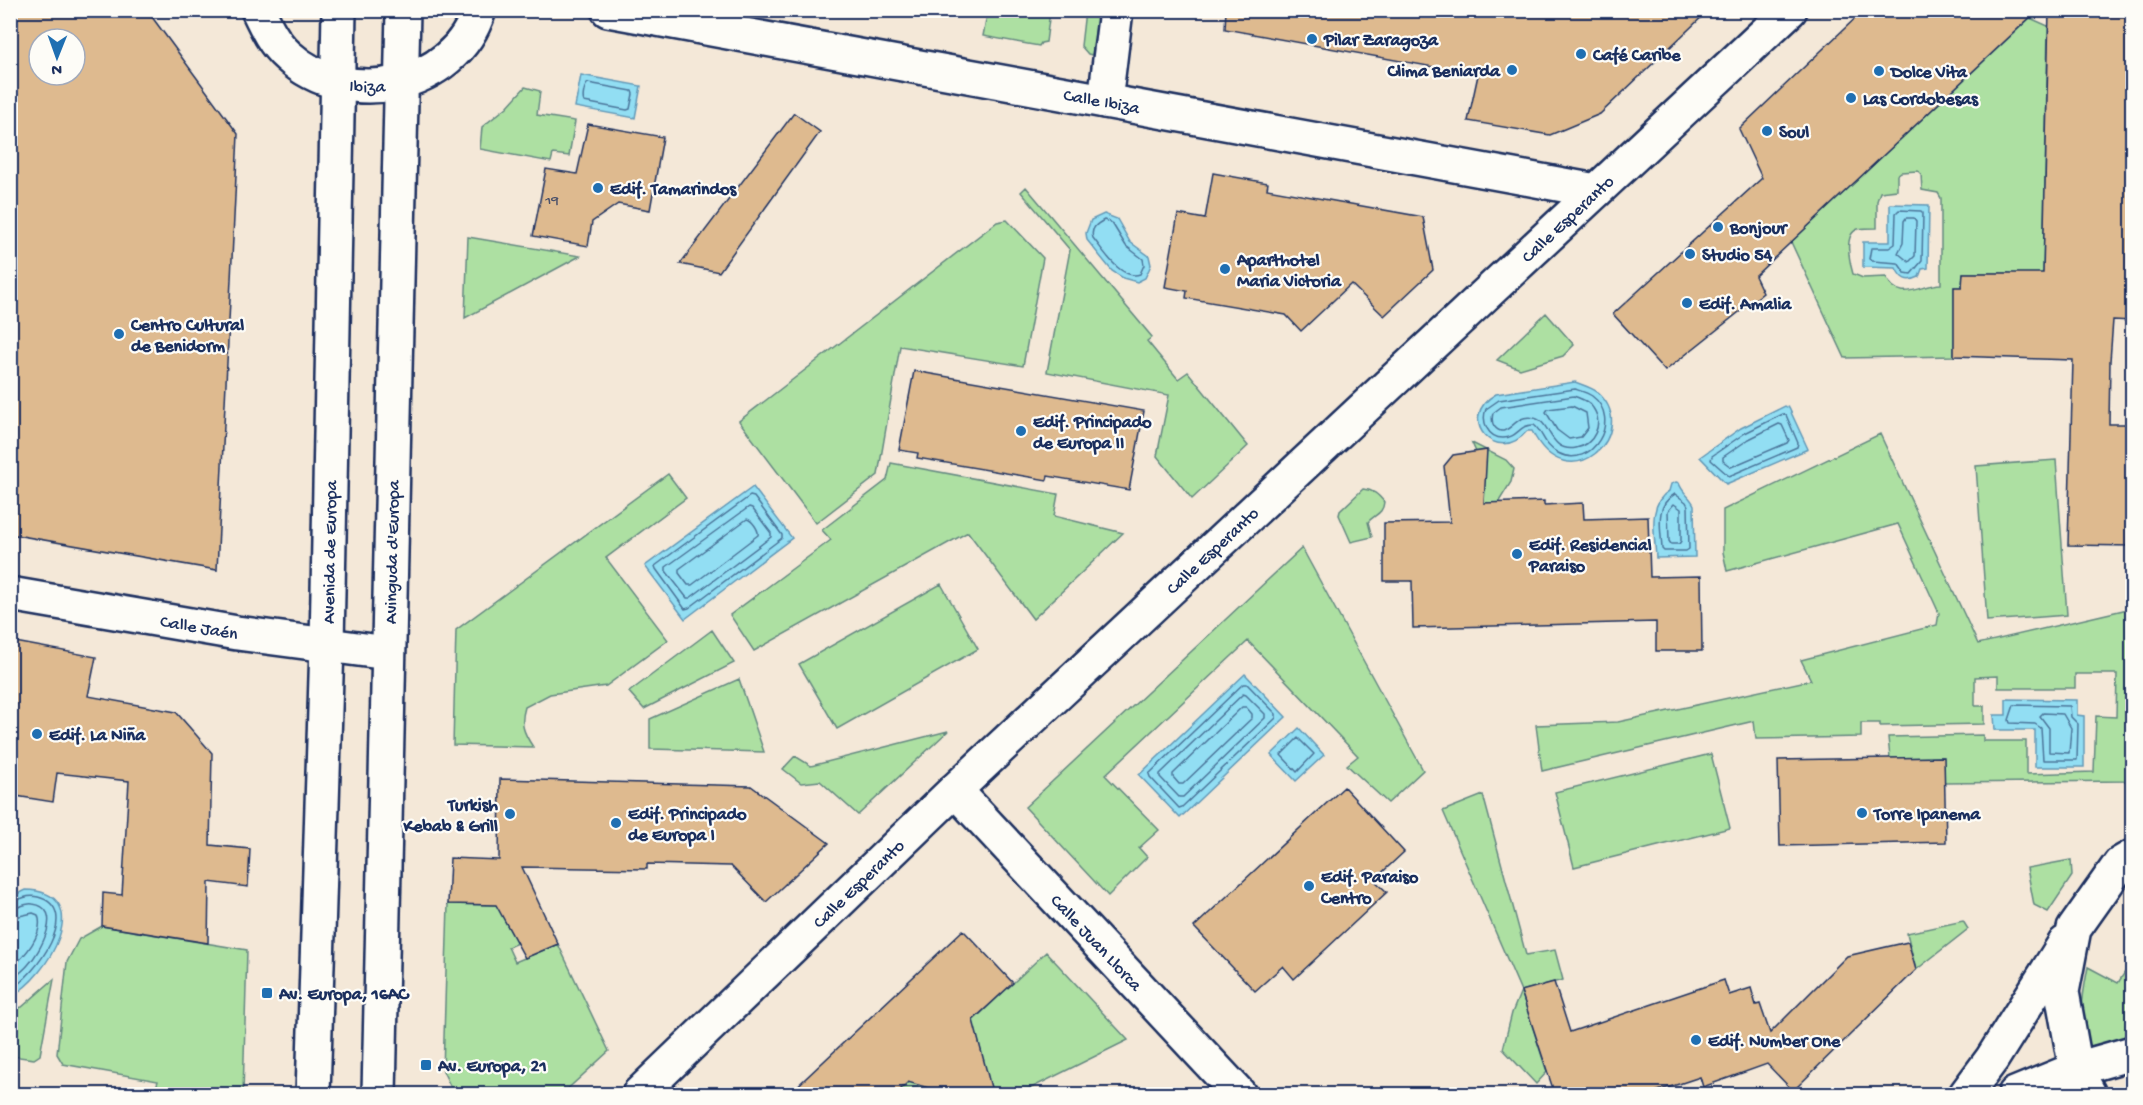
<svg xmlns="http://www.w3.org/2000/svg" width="2143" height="1105" font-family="'Gochi Hand',sans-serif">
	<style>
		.green { fill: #ade0a2; stroke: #648880; stroke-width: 1.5; fill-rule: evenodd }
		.water { fill: #92def3; stroke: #6298b7; stroke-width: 1.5 }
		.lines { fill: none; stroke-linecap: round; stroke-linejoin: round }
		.shore { stroke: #4b759a; stroke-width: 1.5 }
		.building { fill: #deba8f; stroke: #1b2f5e; stroke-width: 1.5; fill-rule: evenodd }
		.minor-casing { stroke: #1b2f5e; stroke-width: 38 }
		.major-casing { stroke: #1b2f5e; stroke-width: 38 }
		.minor { stroke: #fdfcf7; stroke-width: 33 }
		.major { stroke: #fdfcf7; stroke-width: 33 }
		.poi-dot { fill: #1f6fb2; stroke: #fdfcf7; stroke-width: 2 }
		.labels { text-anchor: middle; stroke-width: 4.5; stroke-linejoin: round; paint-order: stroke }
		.number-label { font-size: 15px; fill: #4c526a }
		.poi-label { font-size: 18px; font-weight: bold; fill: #1b2f5e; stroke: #fdfcf7; text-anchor: start }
		.street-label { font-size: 18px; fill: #1b2f5e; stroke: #fdfcf7 }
	</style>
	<rect width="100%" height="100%" fill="#f4e8d8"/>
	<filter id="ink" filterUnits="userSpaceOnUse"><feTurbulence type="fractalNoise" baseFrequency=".0167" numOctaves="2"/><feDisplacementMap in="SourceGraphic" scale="12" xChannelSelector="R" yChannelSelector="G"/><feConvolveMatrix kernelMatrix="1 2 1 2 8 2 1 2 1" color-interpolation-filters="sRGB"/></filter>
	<g filter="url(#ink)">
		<path class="green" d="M988,10L1050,11L1046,42L1041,43L1039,46L983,36Z
			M1085,11H1098L1092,55L1088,54L1081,46Z
			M2030,18L2048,26L2043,279L2008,273H1963L1962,287H1954V356L1845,358L1791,242ZM1918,171L1921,174L1922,190L1938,193L1941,198V284C1920,285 1900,304 1886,277L1863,278L1853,274C1850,263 1843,234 1858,229C1864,228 1872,228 1877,228V201L1880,192L1897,190V175L1901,172Z
			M525,87L540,91L537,115L575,121L569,156L553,154L551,162L480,149L482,127L507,107Z
			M1026,187L1152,337L1147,341L1178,379L1188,372L1248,446L1192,499L1157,456L1169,395L1047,372L1070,250L1021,192Z
			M1007,220L1043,258L1023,366L900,346L878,475L816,523L739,421L997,222Z
			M468,237L580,256L465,318Z
			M1546,313L1574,345L1563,356L1520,369L1497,360Z
			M1880,434L1978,644L2132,608V772L2129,781L1944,783L1943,757L1890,758L1888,737L1983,735V741H2026V774L2094,772L2096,716L2116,717L2117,674H2075V688H1998V676L1975,677V706H1984V724L1880,726V723H1861V737L1756,739L1754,721L1542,771L1536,725L1618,722L1811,680L1801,660L1937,625L1939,613L1898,524L1727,571L1723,552V510Z
			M1472,443L1506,460L1514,469L1511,482L1498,503H1484L1476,452Z
			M2056,460L2067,615L1987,621L1976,466Z
			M891,463L1058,494L1054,516L1123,533L1033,619L968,532L754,651L730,615L831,540L822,530L887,480Z
			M668,474L686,498L606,558L668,640L606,686L550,694L525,707C520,724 523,732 533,747L453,745L456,630Z
			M1363,489C1373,490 1378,494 1384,502C1383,514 1375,514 1368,522L1372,537L1351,542L1339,515L1340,511Z
			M1302,548L1423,770L1388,803L1347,765L1358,756L1248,641L1105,775L1159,830L1139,848L1147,857L1108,896L1025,807Z
			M941,584L978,649L837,729L799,664Z
			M712,630L734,663L644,709L629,692Z
			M739,679L764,752L650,749V719Z
			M948,731L858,815L820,781L801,783L783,769L795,756L811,766Z
			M1711,754L1730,828L1574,867L1555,792Z
			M1483,795L1526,955L1555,950L1563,980L1521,991L1547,1072L1536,1084L1503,1049L1512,1013L1521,991L1443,811Z
			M2071,860L2072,876L2048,912L2034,905L2027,868Z
			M448,904L498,905L531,937L508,947L515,962L558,944L609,1051L562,1094H454L443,1071Z
			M1963,921L1968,929L1916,970L1907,933Z
			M102,926L247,950L243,1094H154L158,1081L63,1064L57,1054L67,962L79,939Z
			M1046,952L1128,1040L1019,1094H895Z
			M2132,961V1036L2091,1046C2075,1030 2084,988 2088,967L2118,983Z
			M54,979L40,1055L34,1059L12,1056L11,1063V1010L22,1007Z"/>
		<path class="water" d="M581,75L641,86L635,118L575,107Z
			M1890,204L1929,205L1928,268L1922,269L1919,277C1907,283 1901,279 1896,268L1863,267V242H1890Z
			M1104,214L1117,219L1130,242L1149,256L1151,265L1145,278L1137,282L1123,278L1112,271L1087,240L1086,233L1091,220Z
			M1575,382C1582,385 1591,387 1597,392C1643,431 1568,504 1532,431H1527C1497,467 1454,418 1496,394Z
			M1785,406L1789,408L1808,449L1726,484L1700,457L1741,428Z
			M1676,482L1679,483C1682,493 1690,496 1694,505L1695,557L1656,558C1655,535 1647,504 1669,491L1671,484Z
			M753,487L792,538L685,619L645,566Z
			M1245,674L1286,717L1180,818L1139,775Z
			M2006,699L2077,700V715L2084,716V767H2035V730H1995L1994,715H2006Z
			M1299,728L1324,755L1296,781L1271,755Z
			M25,890C98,891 48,978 11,996V897Z"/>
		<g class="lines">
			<path class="shore" d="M588,83L632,91L633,94L630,109L627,110L584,102C582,98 584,86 588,83Z
				M1899,210L1921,211L1923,213L1922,261L1911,274L1905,273L1898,263L1872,261L1869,259L1871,248H1889L1895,244L1896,213Z
				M1906,218H1914L1916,221L1915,256L1909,262L1898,253L1903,243L1904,221Z
				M1104,220L1112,223L1126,246L1143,259L1144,265L1140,274C1121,281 1103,250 1093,238C1090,228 1097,224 1104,220Z
				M1575,389C1581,391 1588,393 1592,396C1623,419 1592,471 1558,453C1544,446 1543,432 1534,425C1519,424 1518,438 1503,438C1488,438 1481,422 1486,409L1499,400Z
				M1574,396C1581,399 1589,401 1593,408C1604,424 1594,445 1576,448C1549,453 1551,421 1534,418C1530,417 1525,417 1521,419C1512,423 1504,439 1494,426C1491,421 1492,417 1493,413L1501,407Z
				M1572,406L1586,413L1588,428L1581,437L1569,439L1557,430L1546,412L1548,409Z
				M1783,414L1786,415L1798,443L1797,447L1729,476L1711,460L1712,456L1745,433Z
				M1779,424L1782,425L1789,440L1787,443L1731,467L1723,461V457L1749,439Z
				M1675,494L1686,502L1688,506L1689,549L1686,551H1664L1662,549C1661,528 1654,506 1675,494Z
				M750,496L754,497L782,535V538L689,608L685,609L656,569L655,566Z
				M1674,504L1681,509V541L1679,544H1671L1669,541L1668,511Z
				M749,507L752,508L771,533V537L690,598H687L666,571V567Z
				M747,519C752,520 759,530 758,535L692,585H688L679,573V569Z
				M1243,684H1247L1276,714V718L1182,807L1179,808L1150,777L1149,774Z
				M1243,694L1246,695L1265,714V718L1183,797H1179L1160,777V774Z
				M2014,705L2070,706L2071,717L2078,724L2077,760H2043L2041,728L2035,724L2010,723L2009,720Z
				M1242,707H1246L1252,714V718L1183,784H1179L1173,777V774Z
				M2043,713L2063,714L2071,728L2069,753L2049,752V728L2040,716Z
				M1298,738L1314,754L1297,772L1281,755Z
				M10,902C20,900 27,894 38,897C84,909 35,977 10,989
				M10,909C18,909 25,902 33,904C65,908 40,952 28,965C23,971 16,976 10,981
				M10,918L33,913L38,915C45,934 24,957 10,969"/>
		</g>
		<path class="building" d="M10,10H116L152,17L238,134L217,570L10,534ZM39,39H75V75H39Z
			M1226,10H1709L1600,114L1550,135L1468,121L1478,75L1225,29Z
			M1864,10H2038L1755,276L1763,293L1665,371L1613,314L1762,178L1739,129Z
			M2049,10H2133V321L2113,320L2110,361L2109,424H2133V546L2068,545L2073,360L1954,356V287H1962L1963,273H2043Z
			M794,113L820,132L719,272L680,264Z
			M588,124L663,137L650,210L618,204L592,222L588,246L533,236L546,169L577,174Z
			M1213,173L1268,183L1267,189L1423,217L1433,270L1384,316L1351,284L1301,331L1286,315L1186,298L1187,291L1165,287L1178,214L1205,219Z
			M914,371L1144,411L1129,490L1048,476L1047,480L917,458L918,453L899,450Z
			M1487,450L1484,503L1544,501V505L1583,503L1584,519L1648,517L1650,577L1701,576L1702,651H1656V622L1413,628L1412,581H1384V523L1450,522L1444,466L1453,455Z
			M10,641L96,657L88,696L176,712L212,753L210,845L250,849L248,887L209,882L208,943L102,926L103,893L122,895L129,781L57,773L53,802L10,795Z
			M1944,757L1946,842L1780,846L1778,760Z
			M500,779L751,786L829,843L766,902L731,866L647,864V869L522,867L558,944L525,958L496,905L448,904L450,858L499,860Z
			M1344,787L1404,852L1374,880L1387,892L1294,979L1283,966L1255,991L1194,927Z
			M963,930L1013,983L973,1020L993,1095H953L908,1082L895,1095H788Z
			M1908,942L1916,970L1793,1091L1767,1064L1703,1087L1700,1077L1646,1095H1555L1521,991L1554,982L1570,1032L1724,980L1729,995L1751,988L1756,1005L1760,1004L1770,1033L1847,956Z"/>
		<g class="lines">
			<g class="minor-casing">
				<g id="minor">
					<path id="s1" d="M258,10C266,27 274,44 288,56C347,110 455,89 479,10"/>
					<path id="s2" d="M608,10L1596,191"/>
					<path d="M1105,101L1116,10"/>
					<path id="s3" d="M10,594L237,633L388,653"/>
					<path id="s4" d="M955,790L1239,1094"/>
					<path id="s5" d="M639,1094L955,790L1790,10"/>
				</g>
			</g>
			<g class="major-casing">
				<g id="major">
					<path id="s6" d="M313,1094L327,645L339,10"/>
					<path id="s7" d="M379,1094L403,10"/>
					<path d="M1966,1094L1992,1059L2065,943"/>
					<path d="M2015,1094L2076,1069L2132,1053"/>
					<path d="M2089,1094L2076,1069L2062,992L2074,929L2120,864L2132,857"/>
				</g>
			</g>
			<use href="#minor" class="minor"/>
			<use href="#major" class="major"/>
		</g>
	</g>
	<g class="poi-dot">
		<circle cx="1312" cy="39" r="6"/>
		<circle cx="1581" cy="54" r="6"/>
		<circle cx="1512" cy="70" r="6"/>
		<circle cx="1879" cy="71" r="6"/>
		<circle cx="1851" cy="98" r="6"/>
		<circle cx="1767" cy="131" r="6"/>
		<circle cx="598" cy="188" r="6"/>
		<circle cx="1718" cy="227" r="6"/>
		<circle cx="1690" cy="254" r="6"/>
		<circle cx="1225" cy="269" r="6"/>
		<circle cx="1687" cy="303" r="6"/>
		<circle cx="119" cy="334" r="6"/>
		<circle cx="1021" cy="431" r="6"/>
		<circle cx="1517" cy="554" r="6"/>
		<circle cx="37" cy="734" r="6"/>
		<circle cx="1862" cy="813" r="6"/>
		<circle cx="510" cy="814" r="6"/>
		<circle cx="616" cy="823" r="6"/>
		<circle cx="1309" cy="886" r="6"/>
		<rect x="261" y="987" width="12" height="12" rx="3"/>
		<circle cx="1696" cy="1040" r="6"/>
		<rect x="420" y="1059" width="12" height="12" rx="3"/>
	</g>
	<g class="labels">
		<g class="number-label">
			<text x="552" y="204">19</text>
		</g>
		<g class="poi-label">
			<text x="1324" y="45">Pilar Zaragoza</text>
			<text x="1593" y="60">Café Caribe</text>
			<text x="1500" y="76" text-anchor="end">Clima Beniarda</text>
			<text x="1891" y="77">Dolce Vita</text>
			<text x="1863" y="104">Las Cordobesas</text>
			<text x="1779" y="137">Soul</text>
			<text x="610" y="194">Edif. Tamarindos</text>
			<text x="1730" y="233">Bonjour</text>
			<text x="1702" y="260">Studio 54</text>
			<text x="1237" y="265">Aparthotel<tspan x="1237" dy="21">Maria Victoria</tspan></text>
			<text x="1699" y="309">Edif. Amalia</text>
			<text x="131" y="330">Centro Cultural<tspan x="131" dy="21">de Benidorm</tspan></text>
			<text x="1033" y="427">Edif. Principado<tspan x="1033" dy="21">de Europa II</tspan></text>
			<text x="1529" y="550">Edif. Residencial<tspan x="1529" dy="21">Paraiso</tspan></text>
			<text x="49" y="740">Edif. La Niña</text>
			<text x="498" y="810" text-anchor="end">Turkish<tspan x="498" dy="21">Kebab &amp; Grill</tspan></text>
			<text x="628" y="819">Edif. Principado<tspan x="628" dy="21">de Europa I</tspan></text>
			<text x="1874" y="819">Torre Ipanema</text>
			<text x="1321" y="882">Edif. Paraiso<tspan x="1321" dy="21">Centro</tspan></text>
			<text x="279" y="999">Av. Europa, 16AC</text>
			<text x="1708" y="1046">Edif. Number One</text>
			<text x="438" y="1071">Av. Europa, 21</text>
		</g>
		<g class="street-label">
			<text dy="6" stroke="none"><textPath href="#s1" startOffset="142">Ibiza</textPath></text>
			<text dy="6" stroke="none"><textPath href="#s2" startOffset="502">Calle Ibiza</textPath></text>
			<text dy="6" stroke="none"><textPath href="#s5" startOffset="1276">Calle Esperanto</textPath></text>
			<text dy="6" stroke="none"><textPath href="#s5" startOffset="790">Calle Esperanto</textPath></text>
			<text dy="6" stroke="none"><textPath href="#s7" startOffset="542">Avinguda d'Europa</textPath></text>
			<text dy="6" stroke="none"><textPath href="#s6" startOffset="542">Avenida de Europa</textPath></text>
			<text dy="6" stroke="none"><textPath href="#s3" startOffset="192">Calle Jaén</textPath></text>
			<text dy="6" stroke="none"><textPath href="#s5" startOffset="304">Calle Esperanto</textPath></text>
			<text dy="6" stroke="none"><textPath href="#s4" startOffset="208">Calle Juan Llorca</textPath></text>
		</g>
	</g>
	<rect width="2143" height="1105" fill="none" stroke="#fdfcf7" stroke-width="36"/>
	<rect x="18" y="18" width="2107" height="1069" fill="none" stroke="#1b2f5e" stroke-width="2" filter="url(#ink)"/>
	<g transform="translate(57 57) rotate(181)"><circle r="28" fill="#fdfcf7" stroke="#a3aaba" stroke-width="1.5"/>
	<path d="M0-4.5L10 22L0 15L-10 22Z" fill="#1f6fb2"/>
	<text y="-9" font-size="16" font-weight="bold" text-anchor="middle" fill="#1b2f5e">N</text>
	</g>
</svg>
